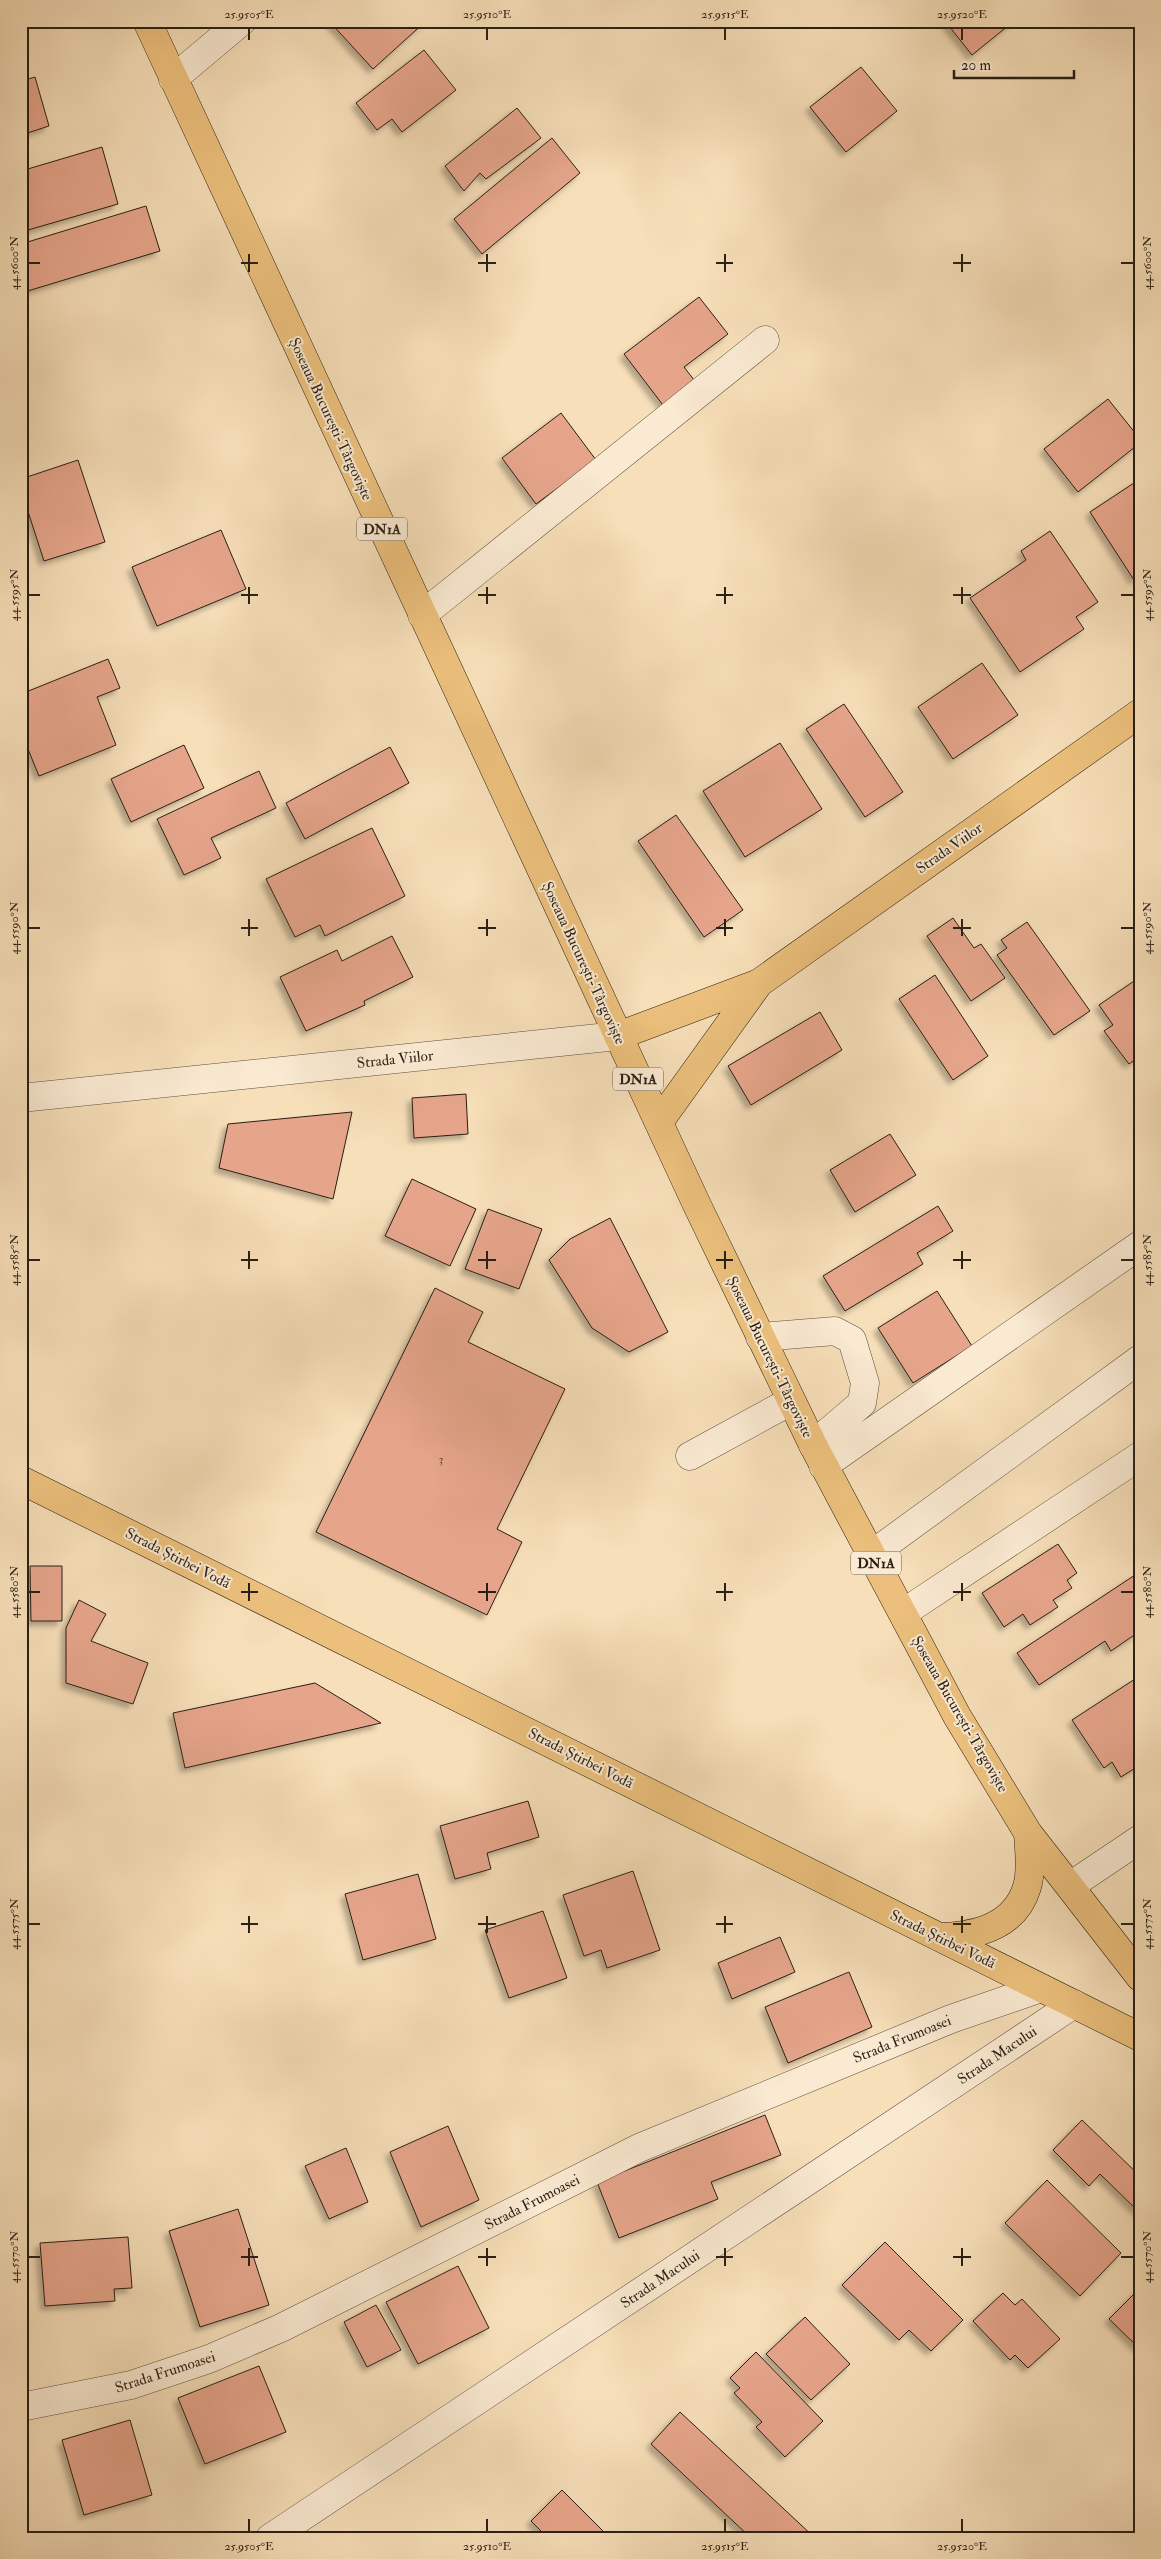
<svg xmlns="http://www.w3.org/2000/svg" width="1161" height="2559" font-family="'IM FELL Double Pica',serif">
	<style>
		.building { fill: #e6a58b; stroke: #291f15; filter: url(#shadow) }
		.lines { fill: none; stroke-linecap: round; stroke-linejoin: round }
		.minor-casing { stroke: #5c4f3e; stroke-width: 29 }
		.major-casing { stroke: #291f15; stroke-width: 29 }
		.minor { stroke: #faead2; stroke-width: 28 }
		.major { stroke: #ecc07c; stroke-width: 28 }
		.ticks { fill: none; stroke: #291f15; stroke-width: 2 }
		.labels { text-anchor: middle; stroke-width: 4; stroke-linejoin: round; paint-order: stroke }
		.number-label { font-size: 12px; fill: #584032 }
		.shield { fill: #faead2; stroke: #685c4e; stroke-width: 1 }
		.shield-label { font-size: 14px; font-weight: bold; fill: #291f15 }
		.street-label { font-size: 15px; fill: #291f15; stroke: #faead2 }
		.neatline { fill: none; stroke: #291f15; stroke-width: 2 }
		.ticks-label { font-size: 12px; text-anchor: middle; fill: #291f15 }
	</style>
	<defs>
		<filter id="shadow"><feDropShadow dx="-4.5" dy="4.5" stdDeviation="2.5" flood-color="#0004"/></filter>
	</defs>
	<rect width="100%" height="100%" fill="#f7dfb9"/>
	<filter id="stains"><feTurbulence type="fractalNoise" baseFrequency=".004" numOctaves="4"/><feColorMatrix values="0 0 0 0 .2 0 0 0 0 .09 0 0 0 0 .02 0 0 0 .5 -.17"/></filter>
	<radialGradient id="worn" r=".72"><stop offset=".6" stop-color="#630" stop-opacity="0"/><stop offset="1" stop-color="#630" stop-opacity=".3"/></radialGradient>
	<path class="building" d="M329,21H426L373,69Z
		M945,21H1014L972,55Z
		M424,50L456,90L402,132L392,119L377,130L356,103Z
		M861,67L897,111L846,152L810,107Z
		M35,77L49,126L21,135V81Z
		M517,108L541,138L486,179L480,173L464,191L445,166Z
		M552,138L580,173L482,254L454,219Z
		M102,147L118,204L21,232V171Z
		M146,206L160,251L21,293V244Z
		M699,297L728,334L684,367L698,385L666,409L624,354Z
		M1108,399L1140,439V443L1078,492L1044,449Z
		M561,413L596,460L536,504L502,458Z
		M78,460L105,542L44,561L21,490V479Z
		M1140,479V576L1134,580L1090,512Z
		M221,530L246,589L157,626L132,567Z
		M1050,531L1098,602L1076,617L1084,629L1020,672L970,598L1026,560L1021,551Z
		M108,659L120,688L97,697L116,745L39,776L21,732V694Z
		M982,663L1018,715L953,759L918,707Z
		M844,704L903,792L865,817L806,729Z
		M780,743L822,809L745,857L703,791Z
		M184,745L204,788L131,822L111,779Z
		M390,747L409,783L305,839L286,803Z
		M259,771L276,808L211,838L221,858L184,875L157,819Z
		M676,815L743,910L704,937L638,841Z
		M372,828L405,896L325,936L320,925L295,937L266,879Z
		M953,918L974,948L981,944L1005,978L971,1001L927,936Z
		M1027,922L1090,1011L1054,1035L997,955L1007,948L1001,940Z
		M392,936L413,977L364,1001L365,1005L306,1031L280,977L337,950L342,961Z
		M935,975L988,1056L953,1080L899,999Z
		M1137,979L1140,983V1056L1129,1064L1104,1031L1113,1025L1099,1005Z
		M820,1012L842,1050L751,1105L728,1066Z
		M466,1094L468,1134L414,1138L412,1098Z
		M352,1112L333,1199L219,1168L228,1124Z
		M890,1134L916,1175L855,1212L830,1170Z
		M412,1179L476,1209L450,1266L385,1236Z
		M938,1206L953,1231L917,1253L923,1264L845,1311L823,1276Z
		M488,1209L542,1229L519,1289L465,1269Z
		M610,1218L668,1332L629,1352L592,1328L549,1260L570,1239Z
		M435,1288L483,1312L468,1342L565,1389L497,1529L522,1542L487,1615L316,1532Z
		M937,1291L972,1346L913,1383L878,1328Z
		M1058,1544L1077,1573L1067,1580L1072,1588L1053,1600L1058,1607L1030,1625L1023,1614L1004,1627L982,1593Z
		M30,1566H62V1621H31Z
		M1138,1573L1140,1631L1111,1651L1105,1641L1039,1685L1017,1653Z
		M79,1600L106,1614L91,1641L148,1663L133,1704L66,1683V1628Z
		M1135,1679L1140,1686V1765L1121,1777L1112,1762L1104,1768L1072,1720Z
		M315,1683L381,1723L185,1768L173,1713Z
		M528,1801L539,1837L487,1853L491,1869L455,1879L440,1826Z
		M633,1871L660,1950L607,1968L601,1950L584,1956L563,1895Z
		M418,1874L436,1939L363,1960L345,1894Z
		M543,1911L567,1978L509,1998L485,1930Z
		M780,1937L795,1972L732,1999L718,1963Z
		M849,1972L872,2027L788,2063L765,2007Z
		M765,2115L781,2155L711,2182L718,2199L619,2238L597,2182Z
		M1082,2120L1140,2176V2213L1100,2174L1089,2186L1053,2150Z
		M448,2126L479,2200L421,2227L390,2152Z
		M346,2148L368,2202L329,2219L305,2166Z
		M1047,2180L1121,2253L1080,2296L1005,2223Z
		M238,2209L269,2305L200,2327L169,2231Z
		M128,2237L132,2288L114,2289L115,2301L45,2306L40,2243Z
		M885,2242L963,2320L931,2351L909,2330L899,2340L842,2285Z
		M458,2266L489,2328L418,2364L386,2302Z
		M1140,2288V2349L1109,2319Z
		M1003,2293L1015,2305L1022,2299L1060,2339L1028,2368L1015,2355L1010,2360L973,2321Z
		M376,2305L401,2350L367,2367L344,2322Z
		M805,2317L850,2364L811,2400L766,2354Z
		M756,2352L823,2421L785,2457L756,2427L762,2422L734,2393L740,2388L730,2378Z
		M259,2366L286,2432L205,2464L178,2398Z
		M680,2412L815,2538H751L651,2444Z
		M130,2420L152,2495L84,2515L62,2440Z
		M562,2490L610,2538H548L531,2521Z"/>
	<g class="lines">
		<g class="minor-casing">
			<path id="minor" d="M173,79L242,21
				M422,615L765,340
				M21,1098L618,1036
				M760,1337L835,1331L852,1340L865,1383L862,1403L813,1445
				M690,1456L791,1401
				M823,1466L1140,1245
				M871,1555L1140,1359
				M903,1613L1140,1456
				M1070,1886L1140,1839
				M21,2407L131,2385L209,2359L281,2328L639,2148L951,2019L1041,1988
				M270,2538L1074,2004"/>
		</g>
		<g class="major-casing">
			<path id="major" d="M147,21L697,1205L813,1445L957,1716L1028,1833L1140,1977
				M618,1036L759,983L1140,713
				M659,1122L759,983
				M21,1480L1140,2037
				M939,1937C976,1936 1015,1927 1027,1887C1032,1871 1029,1850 1028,1833"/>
		</g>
		<use href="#minor" class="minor"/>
		<use href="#major" class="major"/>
	</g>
	<path class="ticks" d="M249,28V40M487,28V40M725,28V40M962,28V40M249,254V272M487,254V272M725,254V272M962,254V272M28,263H40M241,263H258M478,263H496M716,263H733M953,263H971M1121,263H1134M249,587V604M487,587V604M725,587V604M962,587V604M28,595H40M241,595H258M478,595H496M716,595H733M953,595H971M1121,595H1134M249,919V936M487,919V936M725,919V936M962,919V936M28,928H40M241,928H258M478,928H496M716,928H733M953,928H971M1121,928H1134M249,1251V1269M487,1251V1269M725,1251V1269M962,1251V1269M28,1260H40M241,1260H258M478,1260H496M716,1260H733M953,1260H971M1121,1260H1134M249,1583V1601M487,1583V1601M725,1583V1601M962,1583V1601M28,1592H40M241,1592H258M478,1592H496M716,1592H733M953,1592H971M1121,1592H1134M249,1916V1933M487,1916V1933M725,1916V1933M962,1916V1933M28,1924H40M241,1924H258M478,1924H496M716,1924H733M953,1924H971M1121,1924H1134M249,2248V2266M487,2248V2266M725,2248V2266M962,2248V2266M28,2257H40M241,2257H258M478,2257H496M716,2257H733M953,2257H971M1121,2257H1134M249,2519V2532M487,2519V2532M725,2519V2532M962,2519V2532"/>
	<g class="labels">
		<g class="number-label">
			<text x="441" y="1463">3</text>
		</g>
		<g class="shield">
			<rect x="357" y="517.5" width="50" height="23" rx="4"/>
			<rect x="613" y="1067.5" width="50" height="23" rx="4"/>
			<rect x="851" y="1551.5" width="50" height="23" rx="4"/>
		</g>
		<g class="shield-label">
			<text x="382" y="534">DN1A</text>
			<text x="638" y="1084">DN1A</text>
			<text x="876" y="1568">DN1A</text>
		</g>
		<g class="street-label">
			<text transform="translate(331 419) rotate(65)" y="5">Șoseaua București-Târgoviște</text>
			<text transform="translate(949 848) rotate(-35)" y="5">Strada Viilor</text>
			<text transform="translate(584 963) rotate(65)" y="5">Șoseaua București-Târgoviște</text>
			<text transform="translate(395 1059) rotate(-6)" y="5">Strada Viilor</text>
			<text transform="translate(770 1357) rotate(64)" y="5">Șoseaua București-Târgoviște</text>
			<text transform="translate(178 1558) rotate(27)" y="5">Strada Știrbei Vodă</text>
			<text transform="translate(960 1714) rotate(60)" y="5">Șoseaua București-Târgoviște</text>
			<text transform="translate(581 1758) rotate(27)" y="5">Strada Știrbei Vodă</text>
			<text transform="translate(943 1939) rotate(26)" y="5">Strada Știrbei Vodă</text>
			<text transform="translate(902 2039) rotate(-22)" y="5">Strada Frumoasei</text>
			<text transform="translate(997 2055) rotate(-34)" y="5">Strada Macului</text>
			<text transform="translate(532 2202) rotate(-27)" y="5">Strada Frumoasei</text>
			<text transform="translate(660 2279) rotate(-34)" y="5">Strada Macului</text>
			<text transform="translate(165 2372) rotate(-18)" y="5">Strada Frumoasei</text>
		</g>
	</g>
	<rect width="1161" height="2559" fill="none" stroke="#f7dfb9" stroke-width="55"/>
	<path d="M954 70v8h120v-8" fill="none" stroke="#291f15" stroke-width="2.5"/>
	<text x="961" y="70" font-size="15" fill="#291f15" stroke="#faead2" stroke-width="4" paint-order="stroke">20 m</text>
	<rect x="28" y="28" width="1106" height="2504" class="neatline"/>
	<g class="ticks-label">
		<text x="249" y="18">25.9505°E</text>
		<text x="487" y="18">25.9510°E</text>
		<text x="725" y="18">25.9515°E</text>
		<text x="962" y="18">25.9520°E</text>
		<text transform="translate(14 263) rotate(-90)" y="4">44.5600°N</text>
		<text transform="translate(1147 263) rotate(-90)" y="4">44.5600°N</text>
		<text transform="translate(14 595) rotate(-90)" y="4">44.5595°N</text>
		<text transform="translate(1147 595) rotate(-90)" y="4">44.5595°N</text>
		<text transform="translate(14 928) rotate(-90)" y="4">44.5590°N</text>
		<text transform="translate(1147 928) rotate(-90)" y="4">44.5590°N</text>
		<text transform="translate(14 1260) rotate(-90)" y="4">44.5585°N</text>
		<text transform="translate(1147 1260) rotate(-90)" y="4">44.5585°N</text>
		<text transform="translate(14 1592) rotate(-90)" y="4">44.5580°N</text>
		<text transform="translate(1147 1592) rotate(-90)" y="4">44.5580°N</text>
		<text transform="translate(14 1924) rotate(-90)" y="4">44.5575°N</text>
		<text transform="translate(1147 1924) rotate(-90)" y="4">44.5575°N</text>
		<text transform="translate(14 2257) rotate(-90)" y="4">44.5570°N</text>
		<text transform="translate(1147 2257) rotate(-90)" y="4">44.5570°N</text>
		<text x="249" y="2550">25.9505°E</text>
		<text x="487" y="2550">25.9510°E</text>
		<text x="725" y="2550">25.9515°E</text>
		<text x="962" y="2550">25.9520°E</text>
	</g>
	<rect width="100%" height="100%" filter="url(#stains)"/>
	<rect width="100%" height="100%" fill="url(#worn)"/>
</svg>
